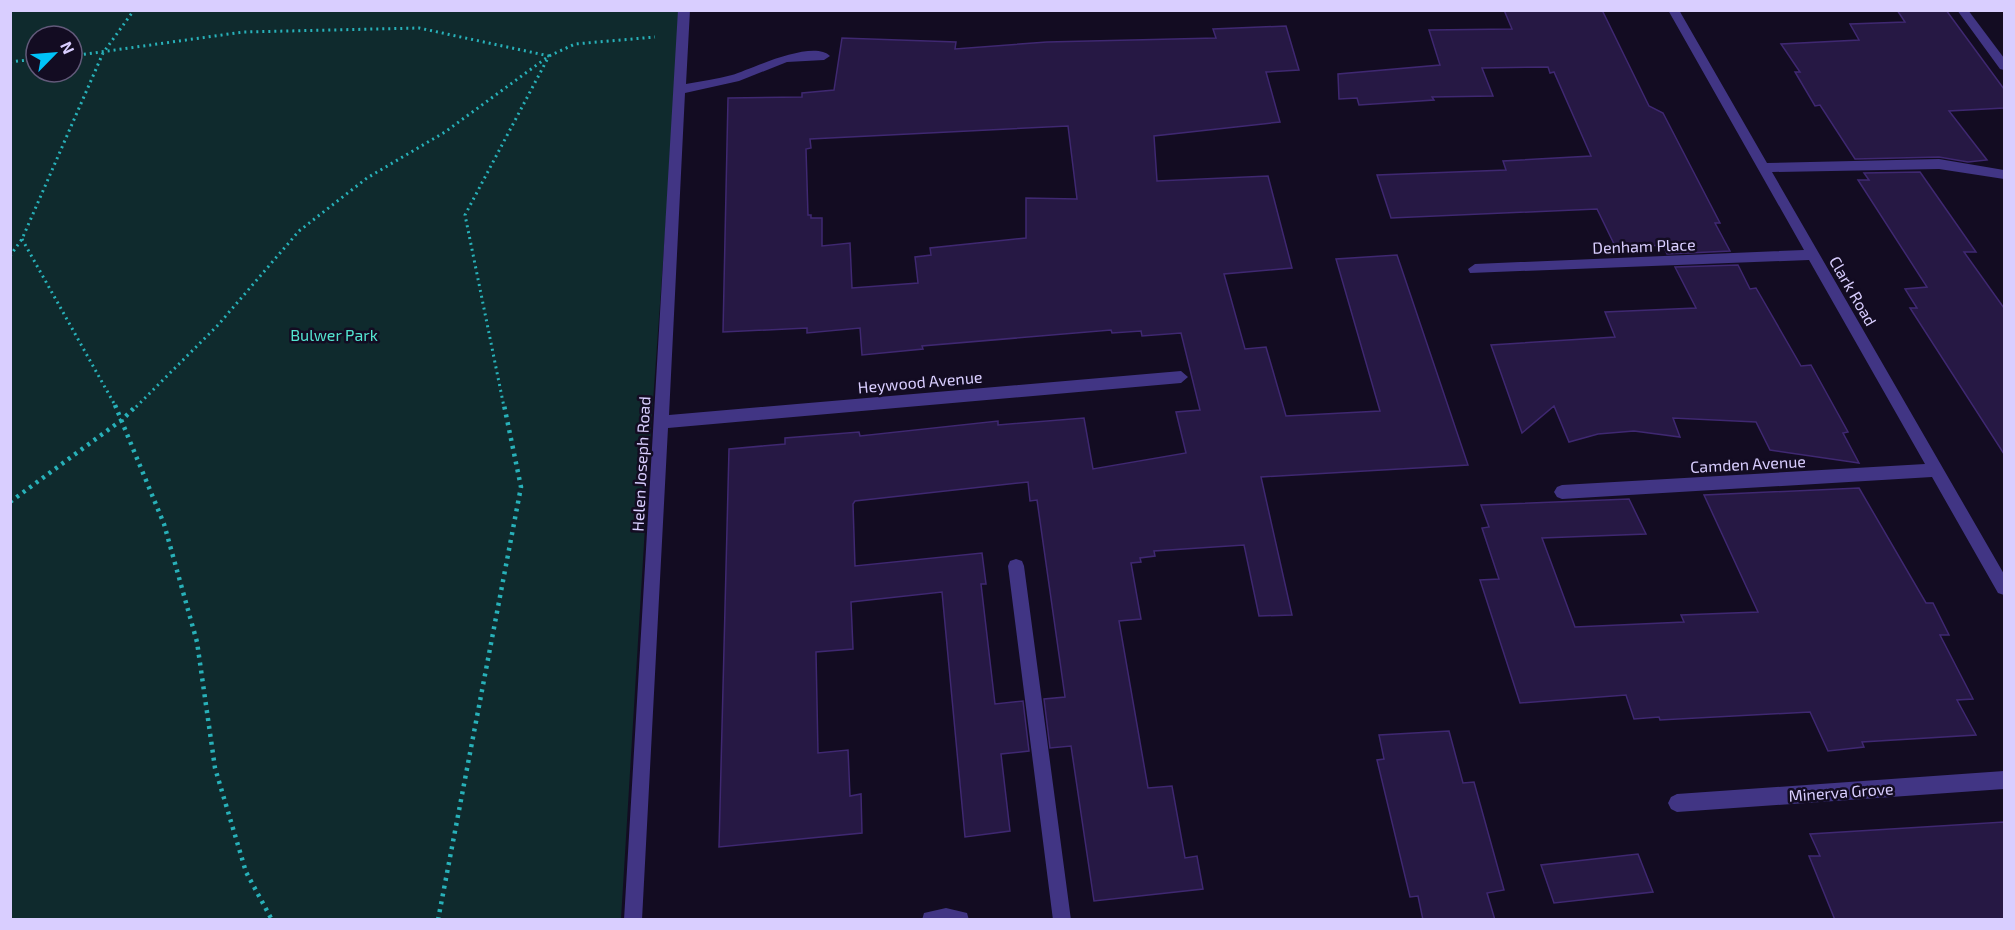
<svg xmlns="http://www.w3.org/2000/svg" width="2015" height="930" font-family="'Exo 2',sans-serif">
	<style>
		.green { fill: #0f2a2d; fill-rule: evenodd }
		.building { fill: #261844; stroke: #3f2871; stroke-width: 1.5; fill-rule: evenodd }
		.lines { fill: none; stroke-linecap: round; stroke-linejoin: round }
		.path-far1 { stroke: #28b1b9; stroke-width: 3; stroke-dasharray: 2 4; stroke-linecap: butt }
		.path { stroke: #28b1b9; stroke-width: 4.5; stroke-dasharray: 3 5; stroke-linecap: butt }
		.minor { fill: #413584; fill-rule: evenodd }
		.labels { text-anchor: middle; stroke-width: 5; stroke-linejoin: round; paint-order: stroke }
		.street-label { font-size: 16px; fill: #d9ceff; stroke: #130c22 }
		.park-label { font-size: 16px; fill: #54e5d1; stroke: #130c22 }
	</style>
	<rect width="100%" height="100%" fill="#130c22"/>
	<path class="green" d="M10,11H681L651,429L621,919H11ZM36,36H72V72H36Z"/>
	<path class="building" d="M1504,10H1602L1649,106L1663,113L1720,223H1715L1730,251L1667,254L1663,245L1616,248L1597,209L1391,218L1377,175L1506,170L1503,161L1591,156L1554,72L1550,73L1548,67L1482,68L1493,96L1432,97L1434,100L1359,105L1357,98L1339,99L1338,74L1440,65L1429,30L1512,29Z
		M1897,10H1946L2004,89V108L1949,111L1987,160L1968,162L1939,157L1855,159L1820,105L1815,106L1795,72H1800L1781,44L1859,40L1850,24L1905,22Z
		M1286,26L1299,70L1266,72L1280,122L1154,136L1157,181L1268,176L1292,268L1224,274L1245,349L1266,347L1286,416L1380,411L1336,259L1397,255L1468,465L1261,477L1292,615L1259,616L1244,545L1154,551L1155,556L1140,558L1141,562L1131,563L1141,619L1119,621L1148,788L1172,786L1185,858L1197,856L1203,889L1094,901L1071,746L1050,748L1044,699L1065,697L1037,500L1030,501L1028,482L855,501L853,504L855,566L982,553L986,584H981L995,704L1023,701L1029,751L1001,754L1010,831L965,837L942,592L851,602L853,649L816,652L818,753L848,750L850,796L861,794L862,833L719,847L729,449L785,444V438L859,432L860,436L998,421V425L1084,418L1093,469L1186,453L1176,412L1200,410L1181,333L1142,336L1141,331L1112,333L1111,330L922,346L923,349L862,355L860,328L807,333V328L723,332L728,98L802,97V93L834,90L842,38L956,42L955,49L1047,42L1216,38L1213,29ZM1068,126L1077,199L1026,198V238L930,248L931,255L915,257L918,283L852,288L850,243L822,246V218H811V215H808L806,149L811,148L810,139Z
		M1920,172L1976,252H1964L2004,308V454L1910,308H1917L1905,289L1927,287L1858,180H1869L1864,173Z
		M1738,265L1750,289L1756,288L1801,366L1811,365L1848,432L1843,433L1859,463L1770,450L1756,422L1673,418L1680,437L1634,431L1598,434L1569,442L1554,406L1522,433L1491,345L1615,337L1605,312L1696,308L1675,267Z
		M1859,488L1926,603H1933L1949,635H1940L1973,699L1957,700L1976,735L1862,742L1864,747L1828,751L1810,712L1660,720L1659,717L1634,719L1626,695L1520,703L1480,580L1499,579L1482,528L1489,527L1481,505L1629,499L1646,534L1542,538L1575,627L1684,622L1681,615L1758,612L1704,495Z
		M1449,731L1463,783L1474,782L1504,890L1487,893L1495,920H1423L1418,896L1410,897L1377,760L1384,759L1379,735Z
		M2004,822V920H1835L1809,856H1820L1810,834Z
		M1638,854L1653,892L1554,903L1541,865Z"/>
	<g class="lines">
		<path class="path-far1" d="M72,56L243,32L419,28L549,56L465,215L504,407
			M10,62L36,59
			M22,239L116,407
			M10,256L22,239L103,53L134,10
			M136,407L218,325L299,231L367,178L445,132L549,56L575,44L655,37"/>
		<path class="path" d="M115,405L164,524L197,642L215,768L246,872L272,920
			M10,502L123,419L137,405
			M438,920L521,487L504,405"/>
		<path class="minor" d="M678,10H690L686,84C701,81 717,79 732,75C751,69 813,39 830,56L824,60L787,62L739,81L685,93L669,415L1181,371L1188,377L1181,383L668,428L642,920H624Z
			M1668,10H1679L1767,163L1939,159L2004,170V179L1939,169L1772,172L2004,574V595L1998,593L1932,477L1562,499L1557,497L1554,492L1557,487L1562,485L1925,464L1809,260L1470,273L1468,269L1475,264L1804,250Z
			M1957,10H1968L2004,58V70L2000,69Z
			M1016,559L1022,561L1024,566L1071,920H1053L1008,566L1010,561Z
			M2004,771V789L1677,812L1671,809L1668,803L1671,797L1677,794Z
			M946,908L967,913L969,920H922L924,913Z"/>
	</g>
	<g class="labels">
		<g class="street-label">
			<text transform="translate(1644 246) rotate(-2)" y="6">Denham Place</text>
			<text transform="translate(1853 291) rotate(60)" y="6">Clark Road</text>
			<text transform="translate(920 382) rotate(-5)" y="6">Heywood Avenue</text>
			<text transform="translate(641 464) rotate(-87)" y="6">Helen Joseph Road</text>
			<text transform="translate(1748 464) rotate(-3)" y="6">Camden Avenue</text>
			<text transform="translate(1841 792) rotate(-4)" y="6">Minerva Grove</text>
		</g>
		<g class="park-label">
			<text x="334" y="341">Bulwer Park</text>
		</g>
	</g>
	<rect width="2015" height="930" fill="none" stroke="#d9ceff" stroke-width="24"/>
	<g transform="translate(54 54) rotate(65)"><circle r="28" fill="#130c22" stroke="#625a7a" stroke-width="1.5"/>
	<path d="M0-4.5L10 22L0 15L-10 22Z" fill="#00c3f9"/>
	<text y="-9" font-size="16" font-weight="bold" text-anchor="middle" fill="#d9ceff">N</text>
	</g>
</svg>
